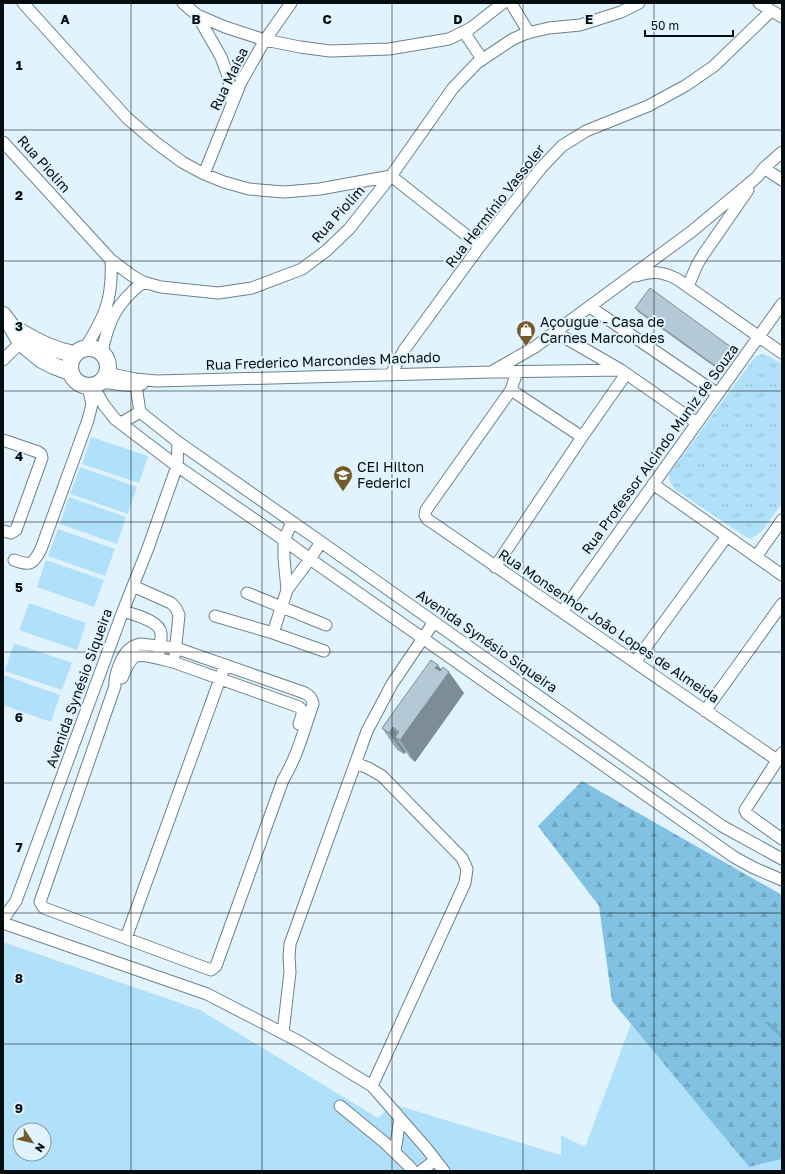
<svg xmlns="http://www.w3.org/2000/svg" width="785" height="1174" font-family="'Golos Text',sans-serif">
	<style>
		.green { fill: #b1e1fa; fill-rule: evenodd }
		.forest { fill: url(#forest-firs) }
		.park { fill: url(#park-tufts) }
		.lines { fill: none; stroke-linecap: round; stroke-linejoin: round }
		.stream { stroke: #6eaecd; stroke-width: 3.5 }
		.street-casing { stroke: #6e828d; stroke-width: 13 }
		.secondary-casing { stroke: #6e828d; stroke-width: 18 }
		.street { stroke: #fff; stroke-width: 11 }
		.secondary { stroke: #fff; stroke-width: 16 }
		.wall { fill: #9aadb7 }
		.shaded-wall { fill: #7d8d95 }
		.building { fill: #b3c9d5; stroke: #7d8d95 }
		.grid { fill: none; stroke: #060d11; stroke-width: 1; stroke-opacity: 0.55 }
		.labels { text-anchor: middle; stroke-width: 4; stroke-linejoin: round; paint-order: stroke }
		.street-label { font-size: 14px; fill: #060d11; stroke: #e1f3fd }
		.poi-label { font-size: 14px; fill: #060d11; stroke: #e1f3fd; text-anchor: start }
		.grid-label { font-size: 13px; text-anchor: middle; font-weight: bold; fill: #060d11; stroke: #e1f3fd; stroke-width: 4; stroke-linejoin: round; paint-order: stroke }
	</style>
	<defs>
		<pattern id="forest-firs" width="22" height="20" patternUnits="userSpaceOnUse"><rect width="22" height="20" fill="#81c2e2"/><path d="M5 1l3.5 6h-7zM16 11l3.5 6h-7z" fill="#6ea6c1"/></pattern>
		<pattern id="park-tufts" width="24" height="20" patternUnits="userSpaceOnUse"><rect width="24" height="20" fill="#b1e1fa"/><path d="M3 7l-1-3M5 7V3M7 7l1-3M15 17l-1-3M17 17v-4M19 17l1-3" fill="none" stroke="#97c0d5"/></pattern>
	</defs>
	<rect width="100%" height="100%" fill="#e1f3fd"/>
	<path class="green" d="M91,437L148,456L139,483L82,464Z
		M80,467L137,487L128,514L70,494Z
		M69,497L126,517L117,544L60,524Z
		M58,529L115,549L105,576L48,556Z
		M46,560L104,580L94,607L37,587Z
		M29,603L86,623L77,650L19,630Z
		M14,643L72,663L62,690L5,671Z
		M3,675L60,695L51,722L3,705Z
		M3,942L200,1010L378,1118L393,1104L561,1155V1135L585,1147L631,1024L749,1167L782,1159V1171H3ZM20,1130H44V1154H20Z"/>
	<path class="forest" d="M582,781L782,895V1159L749,1167L612,1001L599,906L538,826Z"/>
	<path class="park" d="M762,354L769,356L782,364V503L762,531L754,537L749,539L676,490L670,482L669,474L755,357Z"/>
	<g class="lines">
		<path class="stream" d="M768,1023L782,1036"/>
		<g class="street-casing">
			<path id="street" d="M23,3L127,118L155,142L182,162L204,174L224,182L249,189L284,192L320,189L391,176L480,246
				M183,3L197,15L225,27L265,40L300,47L330,51L389,49L449,39L471,28L503,3
				M511,3L529,33
				M759,3L782,17
				M197,15L221,57L228,76L232,103
				M464,32L482,59
				M3,142L111,260L131,275L143,282L161,287L218,293L252,288L302,269L326,251L349,229L391,176L453,88L477,63L513,39L527,33L549,28L580,25L621,12L639,3
				M764,168L782,180
				M204,174L241,82L265,40L291,3
				M636,276C653,271 661,271 677,279L782,353
				M688,286L697,265L703,255L748,190
				M590,307L718,394
				M555,332L621,370L697,423
				M85,348C105,317 113,298 111,260
				M102,353C108,320 117,303 143,282
				M3,360L25,338
				M493,371L535,347L555,332L691,232L757,177L764,168L782,152
				M517,372L511,390L426,510L425,515L427,519L777,760
				M107,373L135,379L157,381L491,372L621,370
				M391,374L404,350L480,246L541,168L562,146L586,131L648,106L685,86L714,66L771,11
				M135,379L140,412L178,442L321,542L722,826L782,859
				M101,382C115,384 129,387 142,384
				M93,386L104,405L115,419L177,466L284,540L310,559L734,857L754,868L782,880
				M511,390L582,437
				M121,423L140,412
				M3,440L38,452L41,454L42,458L16,530L11,533L3,531
				M653,484L782,575
				M756,557L782,520
				M14,560C30,566 33,565 41,549L88,420L92,404L88,387
				M495,567L582,437L626,374
				M133,586L171,603L176,608L179,615L175,654
				M287,590L284,558V540L292,522
				M247,593L326,625
				M123,611C134,615 159,620 161,633C162,639 159,647 159,653
				M562,612L782,304
				M215,616L273,633L324,651
				M273,633L287,590L310,559L321,542
				M140,644L176,648L305,693C310,696 312,698 313,704C304,730 297,757 283,780L216,966L211,970L44,908L40,902L115,686C114,676 122,653 131,648C133,646 137,645 140,644Z
				M635,662L727,536
				M122,678C125,671 128,663 133,658C139,652 164,660 173,662L299,707C305,712 301,717 299,724
				M705,711L782,604
				M782,753L745,810L747,814L782,839
				M356,763L368,768L382,776L462,858L467,869L465,883L372,1086
				M3,916L6,915L16,901L123,611L148,548L177,466L178,442
				M3,923L207,994L300,1042L372,1086L427,1149L444,1171
				M126,938L225,665
				M283,1033L290,972L289,957L290,944L367,731L392,684L434,622
				M340,1106L384,1142L409,1166L413,1171
				M395,1152L400,1118
				M421,1171L435,1160"/>
		</g>
		<g class="secondary-casing">
			<path id="secondary" d="M3,315L12,327L21,343L42,360L54,366L70,372
				M19,331C38,342 53,350 74,354
				M70 367a19 19 0 1 1 38 0a19 19 0 1 1-38 0Z"/>
		</g>
		<use href="#street" class="street"/>
		<use href="#secondary" class="secondary"/>
	</g>
	<path class="wall" d="M635,308L734,352L720,371L638,312Z
		M441,669L464,693L415,762L410,758L406,752L404,754L397,750L382,728Z"/>
	<path class="shaded-wall" d="M731,347L734,352L720,371L717,367Z
		M438,665L446,676L449,672L464,693L415,762L400,740L395,737L406,752L404,754L389,733L393,727L401,739L435,668Z"/>
	<path class="building" d="M650,288L731,347L717,367L635,308Z
		M431,660L438,665L435,668L440,671L443,667L449,672L400,740L395,737L399,732L393,727L389,733L382,728Z"/>
	<path class="grid" d="M131,3V1171M262,3V1171M392,3V1171M523,3V1171M654,3V1171M3,130H782M3,261H782M3,391H782M3,522H782M3,652H782M3,783H782M3,913H782M3,1044H782"/>
	<defs>
		<g id="shop-pin" transform="scale(1)"><path d="M0 17L-7.5 6A9.5 9.5 0 1 1 7.5 6Z" fill="#735b2c" stroke="#e1f3fd"/><path d="M-5-2.5h2.3a2.7 3.5 0 0 1 5.4 0H5L5.5 6h-11ZM-1.5-2.5h3a1.5 2.3 0 0 0-3 0Z" fill="#fff"/></g>
		<g id="school-pin" transform="scale(1)"><path d="M0 17L-7.5 6A9.5 9.5 0 1 1 7.5 6Z" fill="#735b2c" stroke="#e1f3fd"/><path d="M0-5L7-2L0 1L-7-2ZM-4 1L0 2.5L4 1V4Q0 6-4 4Z" fill="#fff"/></g>
	</defs>
	<g fill-rule="evenodd">
		<use href="#shop-pin" x="526" y="330"/>
		<use href="#school-pin" x="343" y="475"/>
	</g>
	<g class="labels">
		<g class="street-label">
			<text transform="translate(229 79) rotate(-64)" y="5">Rua Maísa</text>
			<text transform="translate(44 164) rotate(48)" y="5">Rua Piolim</text>
			<text transform="translate(495 206) rotate(-52)" y="5">Rua Hermínio Vassoler</text>
			<text transform="translate(338 214) rotate(-48)" y="5">Rua Piolim</text>
			<text transform="translate(323 361) rotate(-2)" y="5">Rua Frederico Marcondes Machado</text>
			<text transform="translate(660 449) rotate(-54)" y="5">Rua Professor Alcindo Muniz de Souza</text>
			<text transform="translate(609 626) rotate(34)" y="5">Rua Monsenhor João Lopes de Almeida</text>
			<text transform="translate(487 641) rotate(35)" y="5">Avenida Synésio Siqueira</text>
			<text transform="translate(79 688) rotate(-70)" y="5">Avenida Synésio Siqueira</text>
		</g>
		<g class="poi-label">
			<text x="540" y="327">Açougue - Casa de<tspan x="540" dy="16">Carnes Marcondes</tspan></text>
			<text x="357" y="472">CEI Hilton<tspan x="357" dy="16">Federici</tspan></text>
		</g>
	</g>
	<g class="grid-label">
		<text x="65" y="24">A</text>
		<text x="196" y="24">B</text>
		<text x="327" y="24">C</text>
		<text x="458" y="24">D</text>
		<text x="589" y="24">E</text>
		<text x="19" y="70">1</text>
		<text x="19" y="200">2</text>
		<text x="19" y="331">3</text>
		<text x="19" y="461">4</text>
		<text x="19" y="592">5</text>
		<text x="19" y="722">6</text>
		<text x="19" y="852">7</text>
		<text x="19" y="983">8</text>
		<text x="19" y="1113">9</text>
	</g>
	<rect width="785" height="1174" fill="none" stroke="#060d11" stroke-width="8"/>
	<g transform="translate(32 1142) rotate(125)"><circle r="19" fill="#e1f3fd" stroke="#89979f"/>
	<path d="M0-3L7 15L0 10L-7 15Z" fill="#735b2c"/>
	<text y="-6" font-size="11" font-weight="bold" text-anchor="middle" fill="#060d11">N</text>
	</g>
	<path d="M645 30v6h88v-6" fill="none" stroke="#060d11" stroke-width="2"/>
	<text x="651" y="30" font-size="12" fill="#060d11" stroke="#e1f3fd" stroke-width="3" paint-order="stroke">50 m</text>
</svg>
